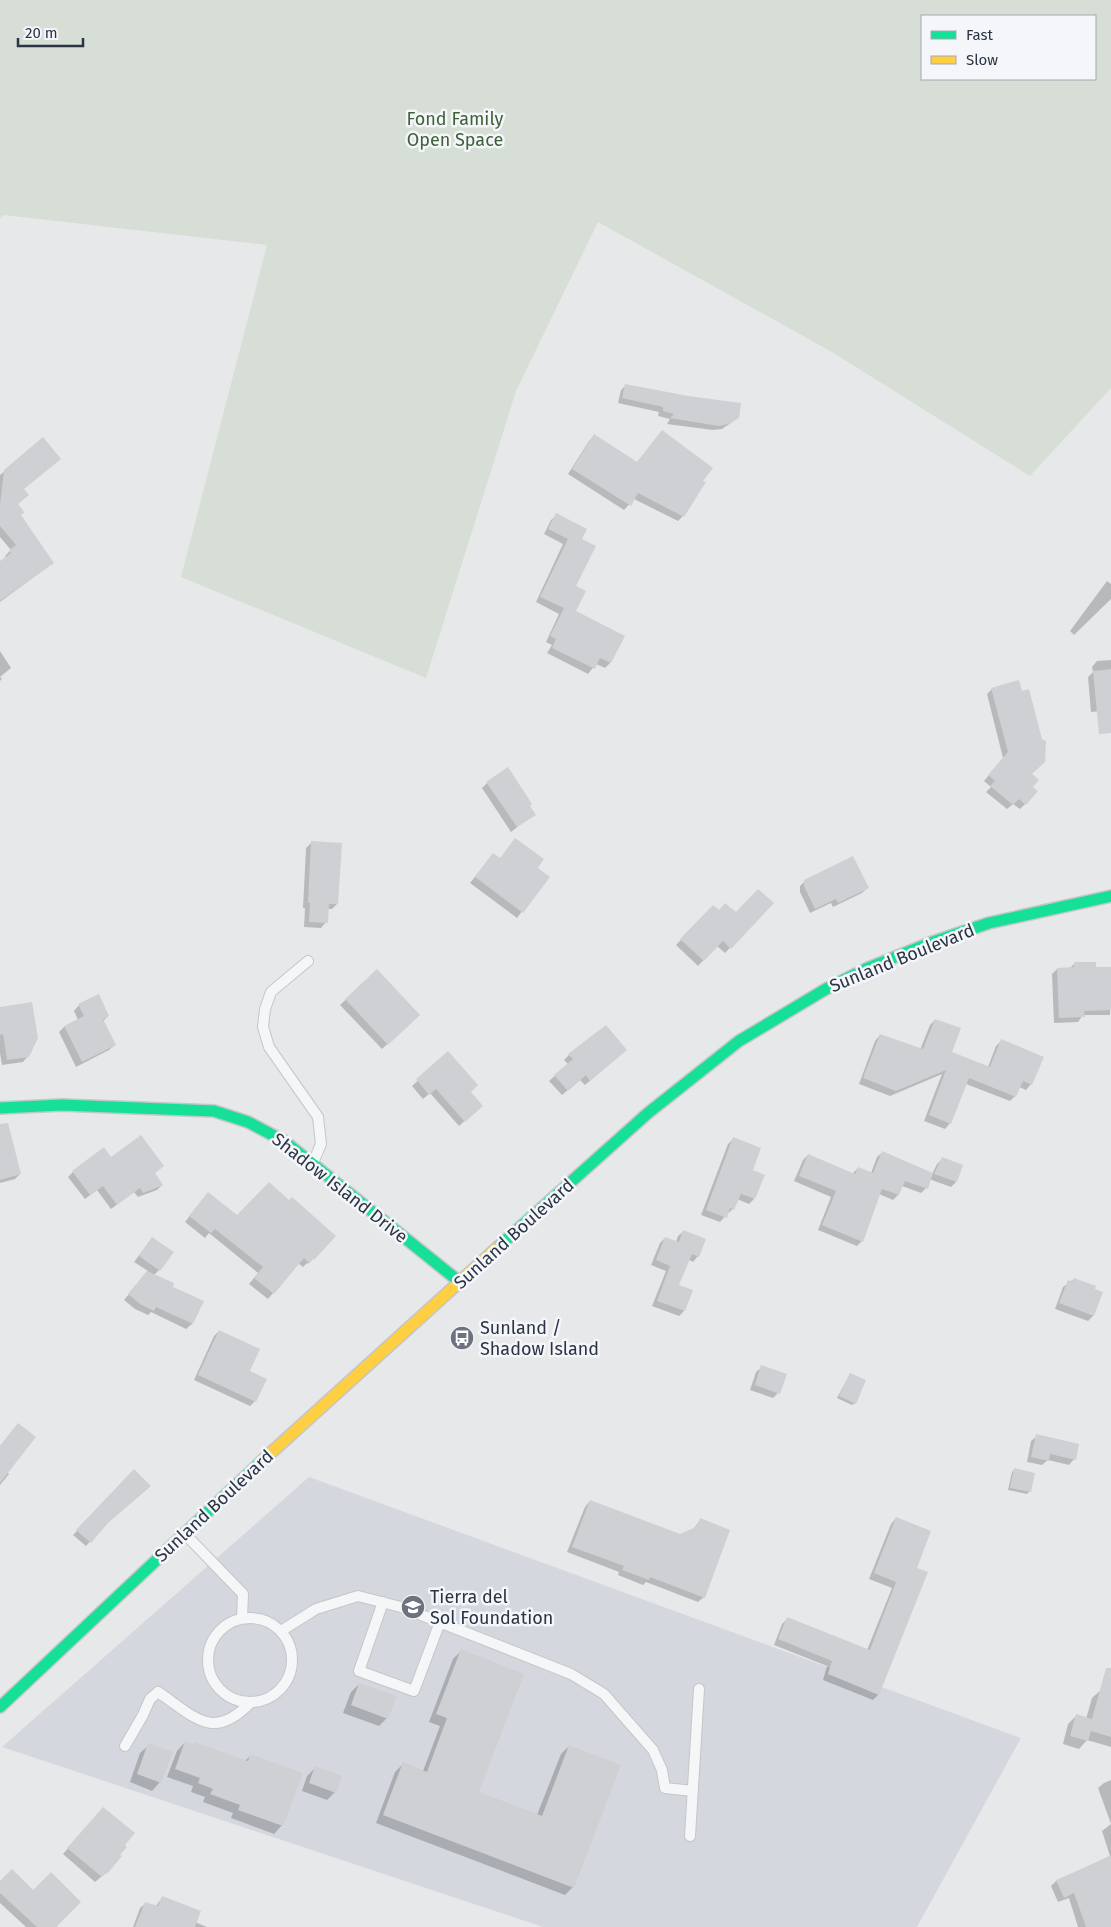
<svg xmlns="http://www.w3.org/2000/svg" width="1111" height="1927" font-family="'Fira Sans',sans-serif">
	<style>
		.built { fill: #d4d7dd }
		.green { fill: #d6ded6; fill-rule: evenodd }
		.shadow { fill: #0003 }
		.building { fill: #ced0d3 }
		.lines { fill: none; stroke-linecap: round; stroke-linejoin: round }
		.lane-casing { stroke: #c4c6c8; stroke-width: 12 }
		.fast-casing { stroke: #c4c6c8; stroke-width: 14 }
		.slow-casing { stroke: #c4c6c8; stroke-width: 14 }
		.lane { stroke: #f5f6f7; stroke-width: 10 }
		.fast { stroke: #16e098; stroke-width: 11 }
		.slow { stroke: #ffcf43; stroke-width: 11 }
		.labels { text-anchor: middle; stroke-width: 5; stroke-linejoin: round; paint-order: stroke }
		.park-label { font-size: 18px; fill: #3f6138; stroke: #f4f6f9 }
		.street-label { font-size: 18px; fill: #2b3445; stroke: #f4f6f9 }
		.poi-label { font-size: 18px; fill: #2b3445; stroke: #f4f6f9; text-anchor: start }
	</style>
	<rect width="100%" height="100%" fill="#e6e8ea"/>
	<path class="built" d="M309,1477L1021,1738L917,1927H543L2,1747Z"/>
	<path class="green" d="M0,0H1111V388L1030,476L832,352L598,222L516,391L426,678L181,577L267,245L4,215L0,218ZM1095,16V79H922V16Z"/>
	<path class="shadow" d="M626,385L738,418L722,429L713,430L667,424L670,419L658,416L659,412L618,403L621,390Z
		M662,431L701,481L683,516L678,521L634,499L624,510L568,474L589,441L594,436L637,463Z
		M5,471L23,489L17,504L19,515L53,563L0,602V570L21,575L5,556L11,550L0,537V475Z
		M557,515L580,539L575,587L574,612L623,636L610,663L605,668L596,664L588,674L547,653L552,645L546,642L559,614L536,602L563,544L544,534L551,520Z
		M1107,581L1111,584V599L1074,635L1070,631Z
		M0,651L11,668L0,677L2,679L0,681Z
		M1111,660V710L1091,712L1088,677L1093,672L1092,667L1097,661Z
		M992,689L1030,774L1031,787L1025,804L1020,809L1013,804L1007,809L986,792L991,787L984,781L1003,758L987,694Z
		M487,783L529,806L534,814L511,832L482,788Z
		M311,843L337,904L332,909H327L326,922L321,928L304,927L305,908H303L306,848Z
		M493,854L499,859L536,868L548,877L517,918L470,883Z
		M805,881L867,888L862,893L833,907L831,903L810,913L800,892V886Z
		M772,903L725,953L717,946L698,966L676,945L713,906L718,912L735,914Z
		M1074,964L1094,969L1111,968L1110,1015H1083L1078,1022L1054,1023L1052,974L1057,969H1069Z
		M377,971L418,1015L382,1049L340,1005Z
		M79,1005L108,1016L103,1021L115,1045L109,1050L76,1067L59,1032L64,1027L78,1020L74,1011Z
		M0,1009L28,1056L23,1062L2,1065L0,1053Z
		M935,1020L950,1053L988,1067L996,1046L1001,1041L1031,1084L1026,1090L1019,1087L1015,1096L1010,1101L966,1084L950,1123L945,1129L924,1121L942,1074L890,1096L859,1084L875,1041L880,1035L920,1050L930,1025Z
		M448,1053L469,1092L476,1111L459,1126L430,1093L423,1099L412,1086Z
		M569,1055H620L585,1085L580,1080L562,1095L549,1081L568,1064L564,1060Z
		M734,1138L751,1171L754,1199L749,1204L737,1199L733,1209L727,1214L720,1222L701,1215L728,1144Z
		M0,1148L20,1174L15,1179L0,1183Z
		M883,1152L932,1174L937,1164L942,1159L956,1182L951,1187L929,1179L926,1188L921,1193L902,1186L898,1195L893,1200L879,1194L862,1241L857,1246L818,1230L831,1197L794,1181L803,1160L808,1155L852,1174L858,1168L871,1173L877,1157Z
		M111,1159L163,1166L154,1174L162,1185L157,1190L138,1197L134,1192L111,1209L97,1190L85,1199L68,1177L73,1172Z
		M203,1199L237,1216L289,1202L335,1236L308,1264L307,1263L303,1267L298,1263L268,1299L249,1284L258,1273L209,1233L205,1238L185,1222Z
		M684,1231L698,1256L693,1262L689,1260L678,1286L684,1311L679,1316L652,1306L666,1271L651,1265L660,1243L665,1238L676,1242L678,1236Z
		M152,1238L159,1270L154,1275L171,1287L202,1302L192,1324L186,1329L151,1312L148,1315L135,1309L124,1300L148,1271L134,1262Z
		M1074,1279L1093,1316L1088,1321L1055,1309L1063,1287Z
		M219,1331L248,1372L255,1401L250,1406L194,1380L214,1336Z
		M762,1367L778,1393L773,1398L750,1390L756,1372Z
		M850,1374L855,1403L852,1405L837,1398Z
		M18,1424L7,1472L9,1474L0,1485V1446Z
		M1037,1436L1074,1459L1069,1465L1048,1460L1042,1465L1027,1462L1031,1441Z
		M1014,1470L1034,1474L1029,1492L1027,1494L1008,1490L1012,1472Z
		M134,1471L105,1525L86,1546L73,1535Z
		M590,1501L680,1535L693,1530L700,1520L704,1597L698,1602L646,1582L643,1585L618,1575L619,1572L567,1552L585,1507Z
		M896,1518L915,1569L878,1695L873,1700L823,1680L827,1666L774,1645L782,1624L787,1619L867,1650L892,1588L869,1579L891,1524Z
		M461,1651L478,1793L537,1815L561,1754L569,1746L573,1887L565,1895L376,1823L395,1772L403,1764L423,1771L440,1726L429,1722L453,1659Z
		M1111,1683V1747L1087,1740L1079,1749L1063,1744L1068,1724L1076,1716L1086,1719L1092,1698L1101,1690Z
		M359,1684L387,1718L379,1726L343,1713L351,1692Z
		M185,1742L245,1761L250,1756L282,1825L274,1834L231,1818L233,1813L203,1802L205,1797L191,1792L193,1786L167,1777L177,1751Z
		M149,1745L160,1782L152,1791L130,1782L140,1753Z
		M315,1768L335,1792L327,1800L302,1791L307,1776Z
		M1111,1780V1927H1078L1069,1898L1058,1902L1051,1886L1056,1881L1110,1856L1102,1831L1111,1824L1098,1788L1104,1783Z
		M98,1814L124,1845L106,1873L95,1882L63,1854Z
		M0,1883L33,1892L79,1902L56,1927H26L0,1903Z
		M162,1898L195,1922L207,1927H133L140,1908L146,1903L155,1907Z"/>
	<path class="building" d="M625,384L688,396L741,403L739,418L728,424L719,426L670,418L674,414L663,411V407L622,398Z
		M662,430L713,468L703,481L706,482L684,517L638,493L631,506L572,469L594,434L637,462Z
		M43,437L61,459L24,489L29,495L18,504L23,510L24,513L21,515L54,563L0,601V561L11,553L9,550L16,545L0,526V505L4,470Z
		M556,513L587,529L582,539L596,546L576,586L586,591L576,611L625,636L611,663L600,658L595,669L552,648L556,639L550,636L564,608L540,597L568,539L548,529Z
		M1111,669V733L1099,734L1093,671Z
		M1019,680L1022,691L1029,689L1042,739L1046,741L1045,762L1032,774L1039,780L1033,787L1038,791L1026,805L1019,799L1013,805L990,786L995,781L988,775L1008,752L991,688Z
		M508,767L532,804L530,806L536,815L517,827L486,782Z
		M515,838L544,859L538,868L550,877L523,913L475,877L493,853L500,858Z
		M311,841L342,843L338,904H329L328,923L309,922L310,903H308Z
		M853,856L869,888L838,903L836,899L815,909L804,886V880Z
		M758,889L774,903L731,949L723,941L704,961L680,939L713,905L719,910L725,903L736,912Z
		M1074,962H1096V967H1111V1010L1084,1011L1085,1017L1059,1018L1057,968L1074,967Z
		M377,969L420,1015L388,1045L345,999Z
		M99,994L109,1016L103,1019L116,1045L82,1062L64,1026L84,1016L78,1004Z
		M32,1002L38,1038L29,1057L7,1060L3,1034L0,1035V1007Z
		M935,1019L961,1028L952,1052L990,1067L1001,1039L1044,1057L1032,1085L1023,1081L1016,1097L969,1078L951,1124L929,1115L946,1070L896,1091L863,1078L880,1034L923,1049Z
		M606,1025L627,1050L590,1081L586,1075L568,1091L554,1075L573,1059L568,1054Z
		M448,1051L478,1085L471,1092L483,1106L465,1122L436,1089L429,1095L416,1079Z
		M8,1123L21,1174L0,1180V1124Z
		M141,1135L164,1166L155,1173L163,1185L143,1193L140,1188L117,1205L103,1186L90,1195L72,1171L104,1147L111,1157Z
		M733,1137L761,1148L753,1170L765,1175L755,1199L741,1194L734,1210L730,1208L727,1218L706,1210Z
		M882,1151L933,1173L928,1189L905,1181L899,1195L882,1189L863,1242L822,1225L836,1191L799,1176L808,1154L855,1174L858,1167L873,1173Z
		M942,1157L963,1165L957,1182L934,1174Z
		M269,1182L289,1200L292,1197L336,1236L314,1260L313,1259L309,1263L304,1258L274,1294L254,1278L263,1267L215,1229L211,1233L189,1216L208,1192L237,1215Z
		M683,1230L706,1239L699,1257L692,1254L679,1285L693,1290L685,1311L657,1301L670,1266L656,1260L665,1237L679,1242Z
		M152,1237L174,1252L160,1271L139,1256Z
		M147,1271L174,1283L173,1287L204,1301L193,1324L156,1307L154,1311L140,1304L128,1294Z
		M1074,1278L1096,1286L1095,1289L1103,1292L1094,1316L1059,1303L1068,1280L1072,1282Z
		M219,1330L260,1349L250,1371L267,1379L256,1402L198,1375Z
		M761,1365L787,1374L780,1394L755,1385Z
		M850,1373L866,1380L856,1404L839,1396Z
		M18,1423L36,1437L0,1483V1446Z
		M1036,1434L1079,1444L1076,1460L1050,1454L1049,1461L1031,1457Z
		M1014,1468L1035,1473L1031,1492L1010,1488Z
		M134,1469L151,1486L108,1523L91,1543L76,1530Z
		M590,1500L680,1534L696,1527L700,1518L730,1530L705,1598L650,1577L649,1580L622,1570L624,1566L572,1547Z
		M896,1517L931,1531L917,1568L928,1572L879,1695L828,1674L832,1661L778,1639L787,1617L870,1650L896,1582L874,1573Z
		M461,1649L524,1674L479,1792L542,1816L569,1745L621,1765L574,1888L383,1815L403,1762L427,1772L447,1718L436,1714Z
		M1106,1668H1111V1737L1091,1731L1088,1741L1070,1736L1076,1714L1092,1719Z
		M359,1683L397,1696L388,1719L351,1705Z
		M185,1741L193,1744L194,1742L248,1761L250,1754L303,1773L283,1826L238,1810L240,1805L210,1794L213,1789L198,1783L200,1778L175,1769Z
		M148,1743L173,1752L161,1783L137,1774Z
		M315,1766L342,1776L336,1793L309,1783Z
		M103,1807L135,1833L125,1845L127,1847L120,1855L122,1856L107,1874L105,1873L102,1877L67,1848Z
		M1111,1856V1927H1086L1074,1893L1064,1898L1056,1880Z
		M12,1869L33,1890L51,1872L81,1902L56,1927H37L0,1893V1881Z
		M162,1896L201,1911L195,1927H135L145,1902L158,1906Z"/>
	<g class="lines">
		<g class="lane-casing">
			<path id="lane" d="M308,961L271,992L265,1009L263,1027L269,1047L318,1117L321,1144L313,1163
				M185,1534L243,1594L242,1618
				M383,1602L359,1671L414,1691L440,1622
				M208 1660a42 42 0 1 1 84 0a42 42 0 1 1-84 0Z
				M281,1631L316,1609L358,1596L401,1607L571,1674L604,1694L653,1750L662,1770L665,1788L693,1791
				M125,1746L143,1715L150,1699L158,1692C195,1717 213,1742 251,1702
				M690,1836L699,1689"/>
		</g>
		<g class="fast-casing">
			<path id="fast" d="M0,1108L62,1105L214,1111L248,1122L284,1141L461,1283
				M497,1248L648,1113L739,1041L826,989L868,968L930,943L989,923L1111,896
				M0,1707L263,1460"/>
		</g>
		<g class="slow-casing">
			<path id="slow" d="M263,1460L497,1248"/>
		</g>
		<use href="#lane" class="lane"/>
		<use href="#fast" class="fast"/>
		<use href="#slow" class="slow"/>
	</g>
	<defs>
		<g id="bus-disc" transform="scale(1.25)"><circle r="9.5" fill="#6c737f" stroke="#f4f6f9"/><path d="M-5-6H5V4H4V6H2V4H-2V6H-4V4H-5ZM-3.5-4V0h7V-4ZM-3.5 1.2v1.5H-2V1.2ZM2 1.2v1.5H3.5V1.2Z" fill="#fff"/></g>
		<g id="school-disc" transform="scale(1.25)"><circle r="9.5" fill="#6c737f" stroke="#f4f6f9"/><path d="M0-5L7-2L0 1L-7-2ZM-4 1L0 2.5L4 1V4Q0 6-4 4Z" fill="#fff"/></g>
	</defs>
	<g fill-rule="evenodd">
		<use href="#bus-disc" x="462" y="1338"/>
		<use href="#school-disc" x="413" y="1607"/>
	</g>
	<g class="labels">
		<g class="park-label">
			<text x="455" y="125">Fond Family<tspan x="455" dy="21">Open Space</tspan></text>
		</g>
		<g class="street-label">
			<text transform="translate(902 958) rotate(-22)" y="6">Sunland Boulevard</text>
			<text transform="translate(340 1188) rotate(38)" y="6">Shadow Island Drive</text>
			<text transform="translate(514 1234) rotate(-42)" y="6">Sunland Boulevard</text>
			<text transform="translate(214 1506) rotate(-43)" y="6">Sunland Boulevard</text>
		</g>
		<g class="poi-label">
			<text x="480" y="1334">Sunland /<tspan x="480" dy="21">Shadow Island</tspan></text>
			<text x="430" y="1603">Tierra del<tspan x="430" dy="21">Sol Foundation</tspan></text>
		</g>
	</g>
	<rect x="921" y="15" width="175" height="65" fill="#f4f6f9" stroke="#a4a8b1"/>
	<rect x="931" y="31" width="25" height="8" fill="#16e098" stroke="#a4a8b1"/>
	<text x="966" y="40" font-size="15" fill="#2b3445">Fast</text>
	<rect x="931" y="56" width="25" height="8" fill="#ffcf43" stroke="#a4a8b1"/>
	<text x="966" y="65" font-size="15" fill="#2b3445">Slow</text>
	<path d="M18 38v8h65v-8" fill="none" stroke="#2b3445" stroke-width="2.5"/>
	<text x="25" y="38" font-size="15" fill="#2b3445" stroke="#f4f6f9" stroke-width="4" paint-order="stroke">20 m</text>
</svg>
